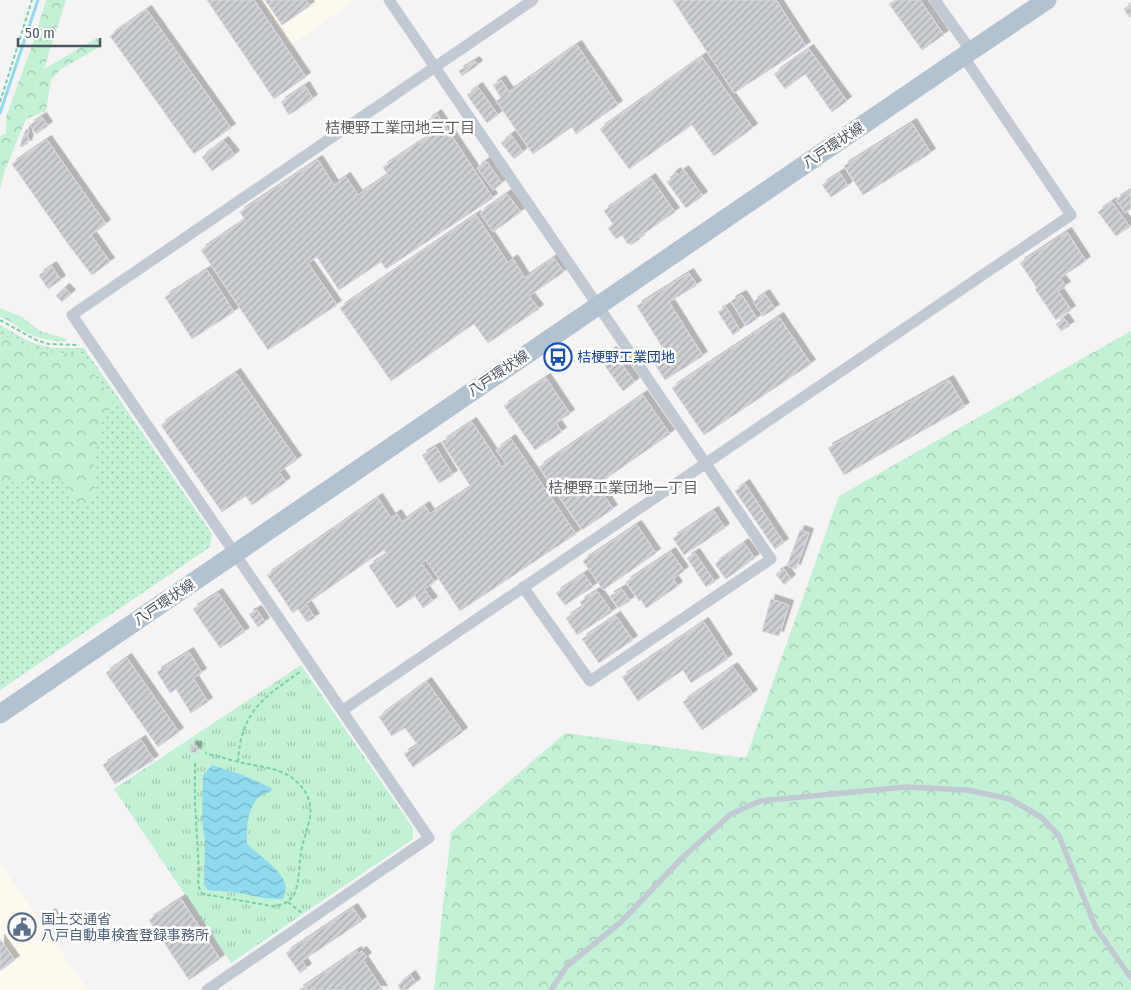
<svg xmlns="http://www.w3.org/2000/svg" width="1131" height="990" font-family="'Fira Sans Condensed','Noto Sans JP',sans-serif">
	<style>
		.commercial { fill: #fdf9ef }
		.grass { fill: url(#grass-dots) }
		.forest { fill: url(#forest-crowns) }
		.park { fill: url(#park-tufts) }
		.water { fill: url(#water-waves) }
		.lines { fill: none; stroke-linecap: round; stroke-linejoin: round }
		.stream { stroke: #90daee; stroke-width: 3 }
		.building { fill: url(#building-hatch); stroke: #d7d9de; filter: url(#shadow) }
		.path { stroke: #7ad0a6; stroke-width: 2; stroke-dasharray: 4 2.5; stroke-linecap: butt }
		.service { stroke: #c1cad2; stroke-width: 5.5 }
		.minor { stroke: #c1cad2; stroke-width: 11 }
		.primary { stroke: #b3c2d1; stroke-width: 19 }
		.labels { text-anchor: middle; stroke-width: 5; stroke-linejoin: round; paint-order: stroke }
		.street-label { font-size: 14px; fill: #4a5661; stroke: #fff }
		.transit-label { font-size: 14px; fill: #164399; stroke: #fff; text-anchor: start }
		.service-label { font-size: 14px; fill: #4e5e75; stroke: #fff; text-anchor: start }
		.neighbourhood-label { font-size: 15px; fill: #5f6368; stroke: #fff }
	</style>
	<defs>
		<pattern id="grass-dots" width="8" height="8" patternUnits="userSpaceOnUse" patternTransform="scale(1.25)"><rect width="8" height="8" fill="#c3f1d5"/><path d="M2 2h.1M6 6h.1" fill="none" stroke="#a0c6b0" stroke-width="1.8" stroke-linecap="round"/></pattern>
		<pattern id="forest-crowns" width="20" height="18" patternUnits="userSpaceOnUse" patternTransform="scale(1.25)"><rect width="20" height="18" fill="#c3f1d5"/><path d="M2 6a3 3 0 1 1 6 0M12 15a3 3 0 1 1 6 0" fill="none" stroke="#a0c6b0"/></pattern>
		<pattern id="park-tufts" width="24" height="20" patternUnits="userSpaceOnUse" patternTransform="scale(1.25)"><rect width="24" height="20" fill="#c3f1d5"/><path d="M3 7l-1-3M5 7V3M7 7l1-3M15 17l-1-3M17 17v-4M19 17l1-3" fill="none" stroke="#a0c6b0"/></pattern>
		<pattern id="water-waves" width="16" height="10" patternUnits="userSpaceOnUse" patternTransform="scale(1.25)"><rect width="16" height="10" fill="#90daee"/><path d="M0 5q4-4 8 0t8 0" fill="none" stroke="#78b4c4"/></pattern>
		<pattern id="building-hatch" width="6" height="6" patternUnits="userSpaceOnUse" patternTransform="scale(1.25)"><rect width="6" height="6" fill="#cdcfd5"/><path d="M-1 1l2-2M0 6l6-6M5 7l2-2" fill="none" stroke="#a8abb0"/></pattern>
		<filter id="shadow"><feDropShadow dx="4.5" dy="-4.5" stdDeviation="0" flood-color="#0004"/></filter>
	</defs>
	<rect width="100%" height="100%" fill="#f5f3f3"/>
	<path class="commercial" d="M259,0H356L290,46Z
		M0,863L88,990H0Z"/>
	<path class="grass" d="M0,325L32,343L51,348H84L212,534L210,547L0,690Z"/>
	<path class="forest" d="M46,0H66L44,69L97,38L101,46L60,70L51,80L46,111L26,119L5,170L0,189V139L1,136L6,133V117L34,40Z
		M0,308L22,317L40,331L67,339L66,342C52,341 40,339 27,333C18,328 10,320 0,317Z
		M1131,331V990H434L451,832L565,733L746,758L839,496Z
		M0,333L24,346L43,352L81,354L113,402L101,425L94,462L95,491L90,505L74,504L69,484L50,479L16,483L5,480L0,495Z"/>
	<path class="park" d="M301,665L413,828V839L231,963L114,789Z"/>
	<path class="water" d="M212,765L243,775L272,788L270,792C248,796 246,825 247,844C258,855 284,871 286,887C286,891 284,895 283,899C265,900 249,894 232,892C224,890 216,892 208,890L204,885L205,840L202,820L203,775Z"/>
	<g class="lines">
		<path class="stream" d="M0,113L38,0"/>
	</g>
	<path class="building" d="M207,0H254L306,77L274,99Z
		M265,0H306L310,6L282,25Z
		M673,0H776L806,46L734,93Z
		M896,0H920L944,35L922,50L889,4Z
		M1131,4V17L1130,18L1124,9Z
		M147,10L231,128L194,154L110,36Z
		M577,45L618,105L576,134L572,127L533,154L496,101L501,98L493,85L501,80L509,92Z
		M809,49L847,101L832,112L805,74L785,89L774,74Z
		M702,57L753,128L714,156L692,125L629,169L600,129Z
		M475,61L478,65L462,76L459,71Z
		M305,86L313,99L289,115L281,102Z
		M478,87L498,115L487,123L467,95Z
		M437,114L493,198L386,269L381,262L339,290L317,257L308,263L337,305L268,350L201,250L245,220L240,212L318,160L334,185L346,177L358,195L388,175L383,167L434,133L427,121Z
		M42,117L48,126L36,134L30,125Z
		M912,123L931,153L863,195L844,166Z
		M26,129L29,130L27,137L29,138L27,145L25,144L23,147L20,146Z
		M511,135L523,152L514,159L501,143Z
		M47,140L106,224L91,235L110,262L92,275L71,248L12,164Z
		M224,141L235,155L212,171L202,157Z
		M486,161L502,183L493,190L477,168Z
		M684,170L703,196L686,208L667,182L671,179L670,177L676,172L678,175Z
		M840,173L848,186L831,197L822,185Z
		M651,178L675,212L639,237L640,239L631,245L630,243L628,244L622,235L616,239L608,228L613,224L604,211Z
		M1131,190V209L1125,213L1116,200Z
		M507,194L521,212L493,232L480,213Z
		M1112,202L1130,227L1116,236L1098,212Z
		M476,215L508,263L513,259L525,278L554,258L564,272L529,296L539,309L488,343L474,324L391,381L340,308Z
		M1067,232L1086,261L1060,278L1066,286L1058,291L1071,310L1056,320L1035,289L1037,288L1020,263Z
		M52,266L61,280L48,289L39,275Z
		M207,270L234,312L192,339L165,297Z
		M689,273L697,285L669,302L703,356L665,380L651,358L664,350L637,306Z
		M65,288L71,294L62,302L56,296Z
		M765,294L775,309L763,316L753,302Z
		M742,295L757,319L746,326L731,301Z
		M726,307L740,330L733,335L718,312Z
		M779,317L811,364L704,435L672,388Z
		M1064,318L1070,326L1061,331L1056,324Z
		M612,351L635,382L623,391L600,359Z
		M236,373L297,460L279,472L286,482L252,505L246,496L222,512L161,425Z
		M546,378L570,414L556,423L562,432L535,450L504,406Z
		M949,380L965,407L844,475L828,448Z
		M643,395L670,434L597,485L613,509L582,530L539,467Z
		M472,422L502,467L506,464L496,450L511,439L576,534L460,611L426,560L421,563L435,582L424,589L433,601L423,608L415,596L397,608L369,566L387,554L384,550L306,604L315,618L307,622L298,609L293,613L267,575L378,498L391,518L397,514L402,522L425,506L430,514L471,487L442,442Z
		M436,447L453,475L439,483L422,455Z
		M745,484L784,543L775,549L735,491Z
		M714,511L725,528L684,555L673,538Z
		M637,525L656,553L603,590L583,561Z
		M800,530L809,533L796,569L787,566Z
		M744,543L755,558L726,579L715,564Z
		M671,552L684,571L673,579L678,586L646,608L641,600L639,601L626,582Z
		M695,553L715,582L706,587L687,558Z
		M784,569L791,579L784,585L776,574Z
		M584,574L593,587L565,605L556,593Z
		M622,589L630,601L618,608L610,596Z
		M597,591L612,612L577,635L566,618L583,607L580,602Z
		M218,593L245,632L220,648L193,609Z
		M771,599L789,605L779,636L762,631Z
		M257,610L265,622L258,627L249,614Z
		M616,616L633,640L599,663L582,639Z
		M704,622L728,659L691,683L683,670L638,701L622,677Z
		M189,652L202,673L193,678L208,702L191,713L176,689L170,693L157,672Z
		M127,658L179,732L158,747L106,673Z
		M733,667L753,694L702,730L683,702Z
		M427,682L463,732L413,767L404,754L418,745L405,728L392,736L379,717Z
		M141,740L154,760L115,784L103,765Z
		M191,745L197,746V753L190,752Z
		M181,899L220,959L189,980L149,920Z
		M353,908L362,921L302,961L307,968L300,973L286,953Z
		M51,913L63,930L55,935L44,918Z
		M0,939L15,960L0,971Z
		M357,951L358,954L362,951L367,957L363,960L383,990H299Z
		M411,975L416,983L406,990H401L398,985Z"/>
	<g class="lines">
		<path class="path" d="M0,102L32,0
			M0,320L36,340L49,344L79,345
			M238,762C241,711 263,698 301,671
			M195,763V803L199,873C198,881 197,888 203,894L272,906C303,905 297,875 301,852C306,825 322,805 296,781C281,767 258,767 239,762C227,759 216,756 205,753
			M288,902L302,913"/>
		<path class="service" d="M551,990L567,966L621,922L682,858L731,814L760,801L906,787L967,790L1010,799L1041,817L1059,836L1096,928L1131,978"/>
		<path class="minor" d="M389,0L771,559L590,681L523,587
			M935,0L971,51
			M343,710L1071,215L963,56
			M207,990L429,838L72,315L533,0"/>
		<path class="primary" d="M0,714L971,51L1047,0"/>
	</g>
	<defs>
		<g id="bus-ring" transform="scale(1.4375)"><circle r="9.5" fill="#fff" stroke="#1a4fb4" stroke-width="1.5"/><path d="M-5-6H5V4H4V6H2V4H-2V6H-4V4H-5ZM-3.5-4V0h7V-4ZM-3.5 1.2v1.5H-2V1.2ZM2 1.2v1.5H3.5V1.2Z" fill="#1a4fb4"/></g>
		<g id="civic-ring" transform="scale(1.4375)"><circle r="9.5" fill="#fff" stroke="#5c6f8a" stroke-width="1.5"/><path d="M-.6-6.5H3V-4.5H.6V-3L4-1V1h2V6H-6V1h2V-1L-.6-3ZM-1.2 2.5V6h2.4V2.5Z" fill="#5c6f8a"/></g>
	</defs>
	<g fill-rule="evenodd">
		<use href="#bus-ring" x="558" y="357"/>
		<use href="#civic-ring" x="22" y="927"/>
	</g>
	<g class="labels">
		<g class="street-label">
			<text transform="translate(833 145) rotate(-34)" y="5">八戸環状線</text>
			<text transform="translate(498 373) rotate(-34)" y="5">八戸環状線</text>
			<text transform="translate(164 602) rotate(-34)" y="5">八戸環状線</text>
		</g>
		<g class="transit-label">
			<text x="577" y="362">桔梗野工業団地</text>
		</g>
		<g class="service-label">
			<text x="41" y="924">国土交通省<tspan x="41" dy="16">八戸自動車検査登録事務所</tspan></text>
		</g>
		<g class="neighbourhood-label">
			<text x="400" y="133">桔梗野工業団地三丁目</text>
			<text x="623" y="493">桔梗野工業団地一丁目</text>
		</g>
	</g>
	<path d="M18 38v8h82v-8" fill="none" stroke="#4a5661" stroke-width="2.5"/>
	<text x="25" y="38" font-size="15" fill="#4a5661" stroke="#ffffff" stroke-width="4" paint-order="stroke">50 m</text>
</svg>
